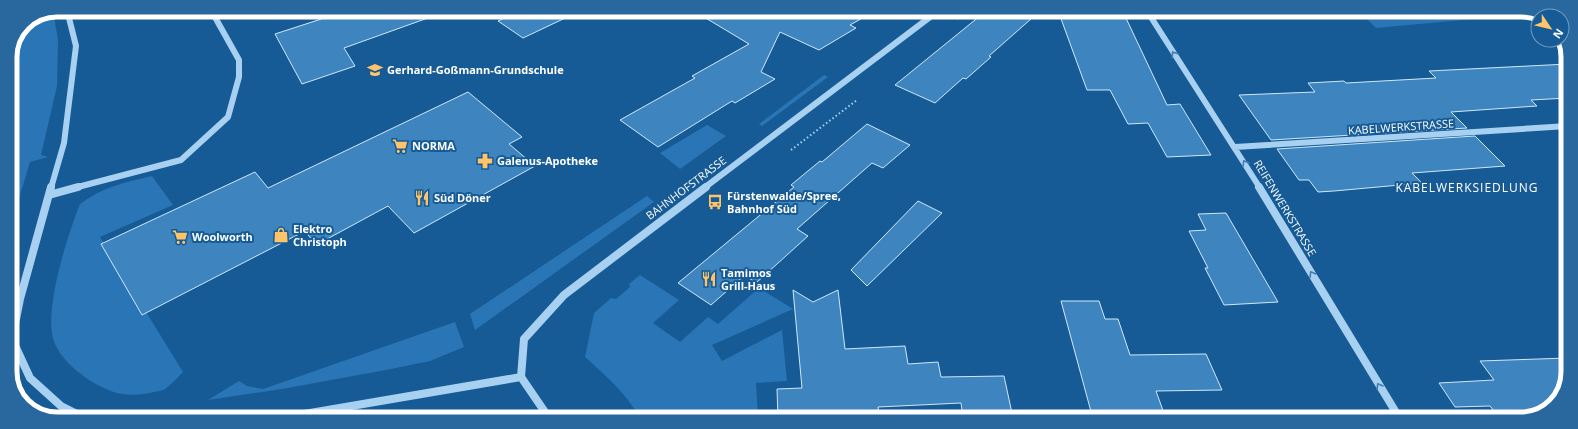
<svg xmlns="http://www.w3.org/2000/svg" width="1578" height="429" font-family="'Open Sans',sans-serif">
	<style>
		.green { fill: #2975b5 }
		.building { fill: #3e84be; stroke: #cfe8fc }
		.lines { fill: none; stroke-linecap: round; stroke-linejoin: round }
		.path { stroke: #a8d0f1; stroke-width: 2; stroke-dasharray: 1.5 2.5; stroke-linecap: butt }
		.minor-far1 { stroke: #a8d0f1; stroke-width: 6 }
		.minor { stroke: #a8d0f1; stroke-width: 8 }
		.oneway { stroke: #427eb1 }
		.labels { text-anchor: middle; stroke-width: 4; stroke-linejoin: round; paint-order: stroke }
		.poi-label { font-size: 11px; font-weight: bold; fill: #fff; stroke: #165b96; text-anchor: start }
		.street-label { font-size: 11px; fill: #fff; stroke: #165b96 }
		.neighbourhood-label { font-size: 12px; letter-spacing: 1px; fill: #fff; stroke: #165b96 }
		.rim { fill: none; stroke: #fff; stroke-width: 5 }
	</style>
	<rect width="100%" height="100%" fill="#165b96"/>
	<path class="green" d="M53,11L58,40L57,86L41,155L48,157L30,162L10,228V56L24,23Z
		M1169,11H1278L1174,18Z
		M1359,11L1513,12L1517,15L1376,28Z
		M824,75L828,77L762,126L759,124Z
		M707,125L726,136L680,169L660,153Z
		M152,176L173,205L100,237L183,372C177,378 172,384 165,389C162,391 157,391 154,392C142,395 129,396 117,393C93,386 56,361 52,334C47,300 67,237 80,204C102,187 126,182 152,176Z
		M647,196L654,202L475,330L470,314Z
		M640,275L679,300L653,323L680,342L708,317L718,324L759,288L793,309L712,345L722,361L782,330L787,381L756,383L758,418H640C625,392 607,377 585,357L594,313L611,298L616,299L630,287L629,284Z
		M455,322L464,347L430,361L386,370L282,389L208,400L239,381L247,386L263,389Z"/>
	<path class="building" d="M349,10H439V14L344,48L355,66L302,84L275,34Z
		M521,10L580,11L523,38L498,21Z
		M694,11H875L850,25L856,28L819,50L780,32L761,72L775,79L735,103L732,101L658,147L620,120L695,78L692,76L749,44Z
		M986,11H1040L989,56L991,57L966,79L963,78L935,103L895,85Z
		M1060,16H1125L1167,105L1180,104L1211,155L1167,157L1148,123L1128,124L1110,90H1087Z
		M1568,64V98L1531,100L1537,106L1451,112L1467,128L1271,140L1239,95L1315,92L1308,83L1344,81L1346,83L1436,78L1429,71Z
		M468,92L522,137L509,144L535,166L414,233L388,206L316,245L305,231L142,315L101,244L255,172L268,188Z
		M867,124L910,145L883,168L872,163L797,229L808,236L756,283L745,275L711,305L678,283L794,187L791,185L820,161L822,162Z
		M1475,136L1505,166L1412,173L1422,183L1334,191L1318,192L1309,180H1299L1277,149Z
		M918,201L942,213L867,286L851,270Z
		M1226,213L1257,266L1278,302L1224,305L1205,268H1208L1189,231L1206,230L1198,214Z
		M793,290L813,302L838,290L845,349L905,346L908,364L938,362L941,377L1004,376L1013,418H963L961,403L878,407L880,418H778L777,389L802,388Z
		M1061,301H1099L1105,319H1118L1130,355L1206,354L1222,390L1156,391L1166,419H1093Z
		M1567,358L1566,384L1550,409L1522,419H1500L1490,406L1455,407L1439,383L1494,380L1480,361Z"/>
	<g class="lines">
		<path class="path" d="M957,19L967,11
			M791,150L857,100"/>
		<path class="minor-far1" d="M1147,11L1260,188
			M1235,147L1568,126
			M51,188L64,143L76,46L67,10
			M74,188L181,160L228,117L239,77V60L211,10
			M704,188L938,11"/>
		<path class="minor" d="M51,187L20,299L12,339L30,378L61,406L85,418
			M1259,187L1400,419
			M49,195L78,187
			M281,418L521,377
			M549,418L521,377L524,339L564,295L706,187"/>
	</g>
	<defs><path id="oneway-chevron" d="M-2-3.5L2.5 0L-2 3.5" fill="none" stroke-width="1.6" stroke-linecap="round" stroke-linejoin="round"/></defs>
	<g class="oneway">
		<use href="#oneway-chevron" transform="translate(1174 54) rotate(-123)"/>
		<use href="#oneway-chevron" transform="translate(1245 163) rotate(-121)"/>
		<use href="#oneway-chevron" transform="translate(1312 274) rotate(-121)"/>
		<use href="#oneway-chevron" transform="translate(1379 386) rotate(-121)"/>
	</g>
	<defs>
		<g id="school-bare" transform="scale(1.2)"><path d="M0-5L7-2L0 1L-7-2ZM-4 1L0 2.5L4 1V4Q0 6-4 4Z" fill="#ffc468" stroke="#165b96" stroke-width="2.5" paint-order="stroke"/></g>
		<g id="supermarket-bare" transform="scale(1.2)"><path d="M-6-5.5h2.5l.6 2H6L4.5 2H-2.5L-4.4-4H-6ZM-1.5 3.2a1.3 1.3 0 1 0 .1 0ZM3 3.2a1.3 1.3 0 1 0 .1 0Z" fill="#ffc468" stroke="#165b96" stroke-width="2.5" paint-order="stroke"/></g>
		<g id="pharmacy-bare" transform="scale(1.2)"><path d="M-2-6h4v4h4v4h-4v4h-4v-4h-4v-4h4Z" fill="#ffc468" stroke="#165b96" stroke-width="2.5" paint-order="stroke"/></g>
		<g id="restaurant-bare" transform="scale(1.2)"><path d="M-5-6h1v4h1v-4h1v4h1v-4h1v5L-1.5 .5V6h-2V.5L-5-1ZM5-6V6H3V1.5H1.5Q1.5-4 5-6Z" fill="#ffc468" stroke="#165b96" stroke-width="2.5" paint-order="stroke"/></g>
		<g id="bus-bare" transform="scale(1.2)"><path d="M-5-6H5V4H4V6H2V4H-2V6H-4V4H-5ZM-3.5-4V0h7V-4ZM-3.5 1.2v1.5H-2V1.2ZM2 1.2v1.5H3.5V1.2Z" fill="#ffc468" stroke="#165b96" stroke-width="2.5" paint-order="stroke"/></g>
		<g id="shop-bare" transform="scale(1.2)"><path d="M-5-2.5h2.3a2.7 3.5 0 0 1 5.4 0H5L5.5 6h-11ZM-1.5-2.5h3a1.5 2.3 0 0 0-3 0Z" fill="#ffc468" stroke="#165b96" stroke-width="2.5" paint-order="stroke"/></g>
	</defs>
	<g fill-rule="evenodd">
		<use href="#school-bare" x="375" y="70"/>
		<use href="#supermarket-bare" x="400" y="146"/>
		<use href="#pharmacy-bare" x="485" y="161"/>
		<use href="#restaurant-bare" x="422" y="198"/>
		<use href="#bus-bare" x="715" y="202"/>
		<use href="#shop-bare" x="281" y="235"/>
		<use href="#supermarket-bare" x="180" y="237"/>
		<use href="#restaurant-bare" x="709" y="279"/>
	</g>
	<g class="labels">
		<g class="poi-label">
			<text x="387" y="74">Gerhard-Goßmann-Grundschule</text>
			<text x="412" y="150">NORMA</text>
			<text x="497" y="165">Galenus-Apotheke</text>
			<text x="727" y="200">Fürstenwalde/Spree,<tspan x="727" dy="13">Bahnhof Süd</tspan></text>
			<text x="434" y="202">Süd Döner</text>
			<text x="293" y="233">Elektro<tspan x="293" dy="13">Christoph</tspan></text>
			<text x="192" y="241">Woolworth</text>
			<text x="721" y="277">Tamimos<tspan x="721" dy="13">Grill-Haus</tspan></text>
		</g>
		<g class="street-label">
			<text transform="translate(1401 127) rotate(-4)" y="4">KABELWERKSTRASSE</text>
			<text transform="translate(686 188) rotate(-37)" y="4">BAHNHOFSTRASSE</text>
			<text transform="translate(1285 208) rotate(59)" y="4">REIFENWERKSTRASSE</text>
		</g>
		<g class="neighbourhood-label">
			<text x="1467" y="192">KABELWERKSIEDLUNG</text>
		</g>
	</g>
	<path d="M0 0H1578V429H0ZM57 17H1521A40 40 0 0 1 1561 57V372A40 40 0 0 1 1521 412H57A40 40 0 0 1 17 372V57A40 40 0 0 1 57 17Z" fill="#29689e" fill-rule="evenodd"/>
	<path class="rim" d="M57 17H1521A40 40 0 0 1 1561 57V372A40 40 0 0 1 1521 412H57A40 40 0 0 1 17 372V57A40 40 0 0 1 57 17Z"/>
	<g transform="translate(1550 28) rotate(125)"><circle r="19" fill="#165b96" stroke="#739dc0"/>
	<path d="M0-3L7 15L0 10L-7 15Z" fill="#ffc468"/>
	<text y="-6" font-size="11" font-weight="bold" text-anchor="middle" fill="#ffffff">N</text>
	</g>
</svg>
